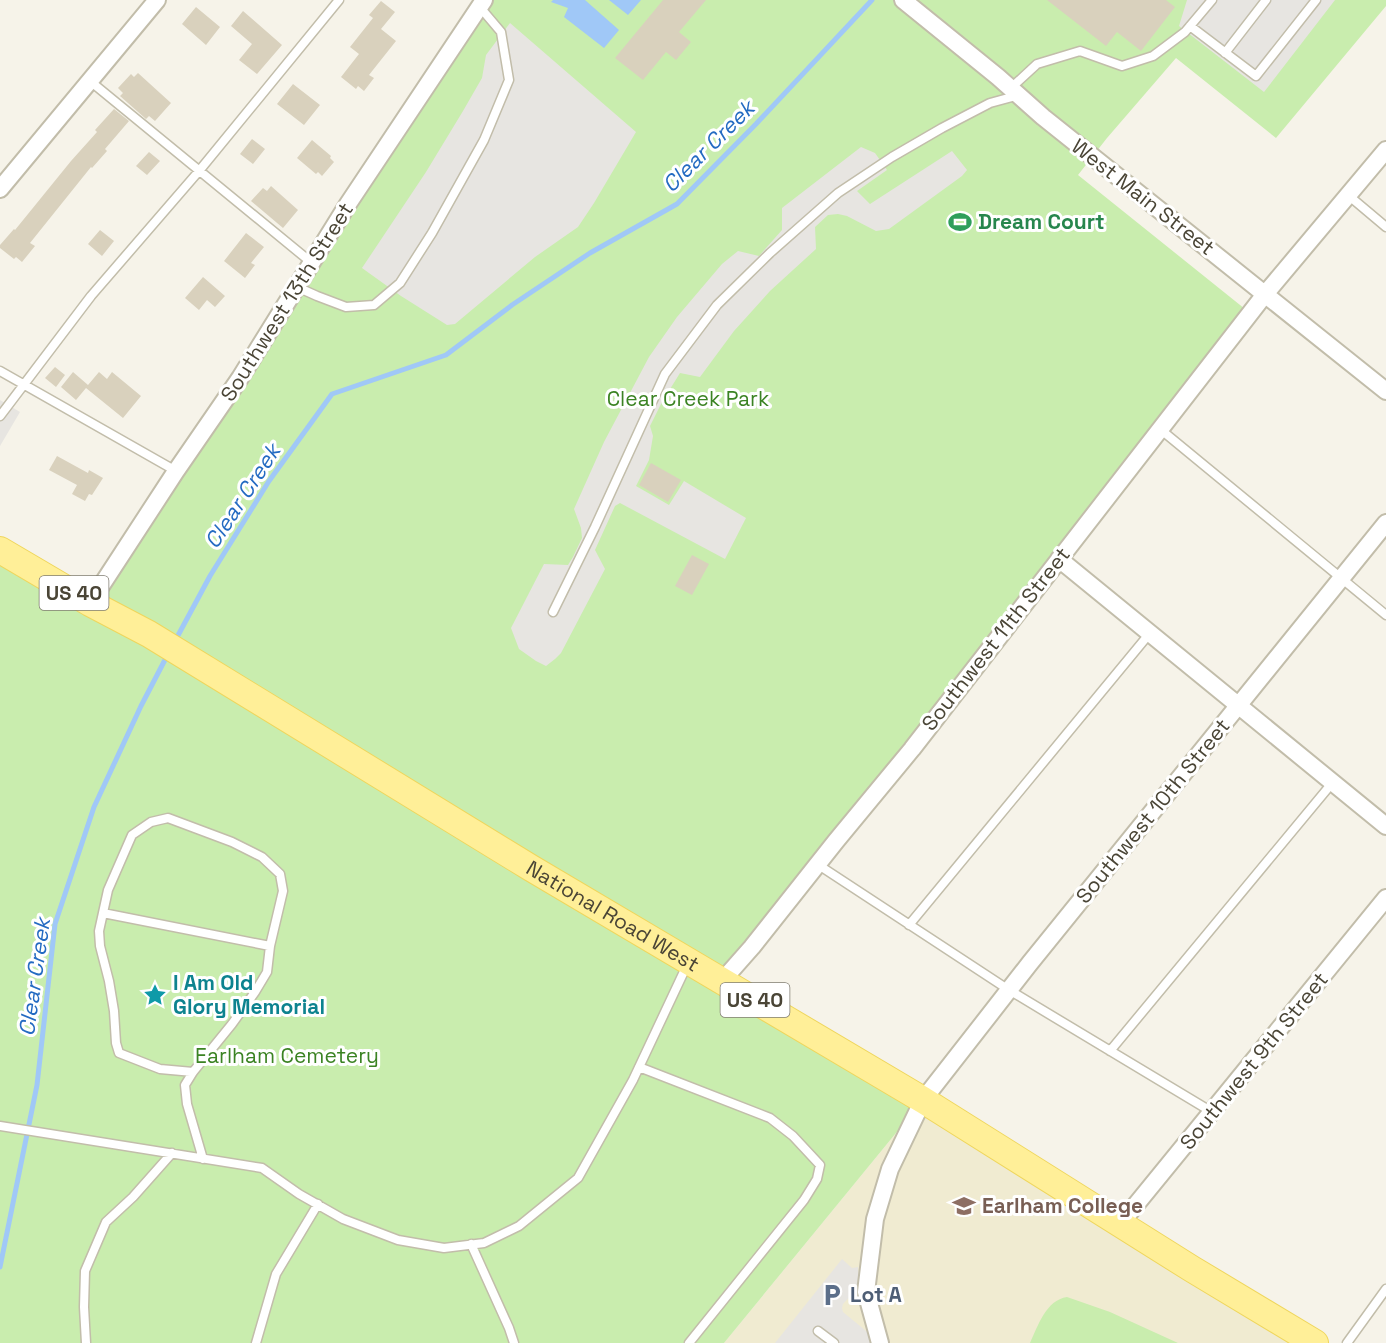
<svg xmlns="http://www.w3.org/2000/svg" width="1386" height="1343" font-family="'Space Grotesk',sans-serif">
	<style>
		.education { fill: #f0ebd1 }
		.green { fill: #c9edae }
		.parking { fill: #e7e5e1 }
		.water { fill: #a0c8f7 }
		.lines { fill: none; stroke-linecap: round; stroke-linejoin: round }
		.stream { stroke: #a0c8f7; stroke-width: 5 }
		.building { fill: #d9d1bd }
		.service-casing { stroke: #c2bdaa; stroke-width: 11 }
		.minor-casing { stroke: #c2bdaa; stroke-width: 20 }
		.primary-casing { stroke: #efd65d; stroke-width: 28 }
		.service { stroke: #fff; stroke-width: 8 }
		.minor { stroke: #fff; stroke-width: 16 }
		.primary { stroke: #ffef98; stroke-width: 26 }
		.labels { text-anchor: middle; stroke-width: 6; stroke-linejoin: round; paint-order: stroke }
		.shield { fill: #fff; stroke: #807d72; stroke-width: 1.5 }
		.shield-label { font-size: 20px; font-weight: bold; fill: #4a4536 }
		.street-label { font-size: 21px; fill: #4a4536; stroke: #fff }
		.leisure-label { font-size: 21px; font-weight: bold; fill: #27864d; stroke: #fff; text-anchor: start }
		.park-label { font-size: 21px; fill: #3b8323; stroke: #fff }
		.culture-label { font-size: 21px; font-weight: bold; fill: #0d838f; stroke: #fff; text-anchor: start }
		.education-label { font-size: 21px; font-weight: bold; fill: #785e54; stroke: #fff; text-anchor: start }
		.service-label { font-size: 21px; font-weight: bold; fill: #4e5e75; stroke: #fff; text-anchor: start }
		.water-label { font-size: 22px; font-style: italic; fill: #246bc2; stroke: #fff }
	</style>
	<rect width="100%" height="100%" fill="#f6f3e9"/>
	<path class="education" d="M923,1100L1315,1343H724Z"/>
	<path class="green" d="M484,0H1386V6L1276,138L1176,58L1107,138L1078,175L1250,313L722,980L923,1100L724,1343H0V550L90,603Z
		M1067,1297L1110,1312L1178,1343H1030C1038,1326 1046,1300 1067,1297Z"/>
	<path class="parking" d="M1187,0H1335L1264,92L1179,26Z
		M510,23L636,132L594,203L578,227L535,257L455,324L447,325L401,296L362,268L426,172L463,111L482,78L486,55Z
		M861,147L875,153L887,170L857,191L870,204L952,151L967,170L962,176L889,229L876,231L847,216L838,214L828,215L815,227L816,249L770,291L734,331L700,377L680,373L662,402L650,426L653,436L649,460L636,486L669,505L684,481L746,518L725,559L620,503L615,506L595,550L605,569L561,653L555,659L546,666L536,661L519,649L511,628L544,564L568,565L573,557L582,538L581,528L574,509L604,442L649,357L677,317L722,264L738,251L759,256L782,230V208Z
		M0,400L20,412L0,446Z
		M842,1259L852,1268L858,1267L860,1286L843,1304L842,1308L843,1312L871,1335L872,1343H775Z"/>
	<path class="water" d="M553,0H585L619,30L604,48L564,17L568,8L551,2Z
		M609,0H641L628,15Z"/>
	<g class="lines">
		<path class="stream" d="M175,641L210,576L269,481L332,394L446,355L512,305L590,253L677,204L756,124L872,0
			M0,1267L37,1085L55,924L94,807L141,706L168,654"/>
	</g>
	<path class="building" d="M663,0H706L679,32L691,42L676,60L666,52L643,80L615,58Z
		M1047,0H1166L1175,7L1141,51L1117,32L1106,46Z
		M381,1L395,12L381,29L396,41L369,75L374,78L364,91L358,86L356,89L341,77L359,54L350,47L373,18L369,15Z
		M196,7L220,27L206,45L182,24Z
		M243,11L282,45L257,74L239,60L252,44L231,26Z
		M138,73L171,103L155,121L149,116L146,119L120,96L123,93L118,88L131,74L134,77Z
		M293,84L320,105L304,125L277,104Z
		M114,109L129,121L105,149L107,151L92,168L91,167L30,243L35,246L22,262L16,257L14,259L0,248V245L14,229L15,230L71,161L97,132L95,130Z
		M252,139L265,149L253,164L240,154Z
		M312,140L331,156L330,158L334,162L322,176L318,172L316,174L297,158Z
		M149,152L160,161L147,175L136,166Z
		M271,186L298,210L283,228L251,201L263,188L267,191Z
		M100,230L114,241L102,256L88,244Z
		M246,233L264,247L251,263L255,265L245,278L224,261Z
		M203,277L225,296L215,307L207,300L199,310L185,298Z
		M55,367L65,375L56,387L45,378Z
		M73,372L88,385L99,372L107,379L112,372L141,396L123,418L86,388L76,400L61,387Z
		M57,456L88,473L89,470L103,478L92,495L89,494L85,501L72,494L77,485L49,470Z
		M651,463L681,480L668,502L639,485Z
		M692,555L709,564L692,595L675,586Z"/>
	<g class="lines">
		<g class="service-casing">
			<path id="service" d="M1190,26L1256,76L1316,0
				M1225,53L1266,0
				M90,81L312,263
				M1011,88L1037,64L1080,51L1122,66L1153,56L1185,32L1212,0
				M1348,195L1386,227
				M297,287L317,296L346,307L374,305L400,283L432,233L484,140L509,80L501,32L479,6
				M0,371L176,471
				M0,416L91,296L199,171L339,0
				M1160,429L1386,615
				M553,612L595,527L665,374L717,305L770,253L838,193L892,157L942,128L990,103L1019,95
				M817,864L1009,990L1212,1112
				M103,913L270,946
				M909,925L1150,633
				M1110,1051L1333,782
				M639,1067L770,1118L793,1136L820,1165L817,1179L804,1200L689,1343
				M193,1072L160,1069L119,1053L116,1043L114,1011L109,981L100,946L99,931L108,890L132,835L151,822L168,818L232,842L262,857L280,874L283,891L270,946L267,972L255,992L232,1024L193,1072L185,1085L187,1104L203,1159
				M0,1126L262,1168L299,1194L343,1219L398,1240L444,1248L484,1243L519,1226L578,1178L633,1080L688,963
				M471,1244L509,1328L514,1343
				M818,1331L834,1343
				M86,1343L84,1307L85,1271L106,1222L133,1197L172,1153
				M256,1343L276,1274L318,1204
				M1347,1343L1386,1289"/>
		</g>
		<g class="minor-casing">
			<path id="minor" d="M903,0L998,77L1043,117L1386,391
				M0,189L157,0
				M1059,559L1386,826
				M90,603L176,471L240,378L348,204L484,0
				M722,981L752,947L836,841L912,749L1266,293L1386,150
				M1121,1223L1386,898
				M880,1343L866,1292L875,1219L890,1169L923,1100L1030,963L1386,523"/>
		</g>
		<g class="primary-casing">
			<g id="primary">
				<path id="s1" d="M0,550L90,603L149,634L531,868L923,1100L1192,1269L1315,1343"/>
			</g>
		</g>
		<use href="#service" class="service"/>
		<use href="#minor" class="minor"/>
		<use href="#primary" class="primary"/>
	</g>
	<defs>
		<g id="stadium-bare" transform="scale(1.8)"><path d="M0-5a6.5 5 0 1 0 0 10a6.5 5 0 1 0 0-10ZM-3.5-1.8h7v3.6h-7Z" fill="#2e9e5b" stroke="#fff" stroke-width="2.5" paint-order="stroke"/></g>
		<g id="sight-bare" transform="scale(1.8)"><path d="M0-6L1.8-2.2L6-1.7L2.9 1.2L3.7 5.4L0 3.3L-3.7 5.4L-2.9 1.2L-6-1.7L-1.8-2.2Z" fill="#0f9aa8" stroke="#fff" stroke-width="2.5" paint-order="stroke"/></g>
		<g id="university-bare" transform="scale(1.8)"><path d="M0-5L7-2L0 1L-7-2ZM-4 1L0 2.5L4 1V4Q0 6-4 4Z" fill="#8d6e63" stroke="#fff" stroke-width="2.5" paint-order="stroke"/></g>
		<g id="parking-bare" transform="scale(1.8)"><path d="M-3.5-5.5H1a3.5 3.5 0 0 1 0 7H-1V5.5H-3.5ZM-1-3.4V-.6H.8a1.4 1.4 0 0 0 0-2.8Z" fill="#5c6f8a" stroke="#fff" stroke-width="2.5" paint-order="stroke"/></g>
	</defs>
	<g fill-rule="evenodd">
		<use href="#stadium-bare" x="960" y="222"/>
		<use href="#sight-bare" x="155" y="995"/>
		<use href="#university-bare" x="964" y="1206"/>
		<use href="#parking-bare" x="832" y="1295"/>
	</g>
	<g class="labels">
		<g class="shield">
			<rect x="39.5" y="576" width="69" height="34" rx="4.5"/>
			<rect x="720.5" y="983" width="69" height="34" rx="4.5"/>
		</g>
		<g class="shield-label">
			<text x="74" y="600">US 40</text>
			<text x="755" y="1007">US 40</text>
		</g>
		<g class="street-label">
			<text transform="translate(1143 197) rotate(38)" y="7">West Main Street</text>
			<text transform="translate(287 302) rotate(-58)" y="7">Southwest 13th Street</text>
			<text transform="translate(996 639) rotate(-52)" y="7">Southwest 11th Street</text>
			<text transform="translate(1153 811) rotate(-51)" y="7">Southwest 10th Street</text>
			<text dy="7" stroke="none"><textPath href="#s1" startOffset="714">National Road West</textPath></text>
			<text transform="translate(1254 1061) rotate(-51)" y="7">Southwest 9th Street</text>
		</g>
		<g class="leisure-label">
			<text x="978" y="229">Dream Court</text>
		</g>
		<g class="park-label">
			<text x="688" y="406">Clear Creek Park</text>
			<text x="287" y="1063">Earlham Cemetery</text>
		</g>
		<g class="culture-label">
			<text x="173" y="990">I Am Old<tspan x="173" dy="24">Glory Memorial</tspan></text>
		</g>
		<g class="education-label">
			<text x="982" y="1213">Earlham College</text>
		</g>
		<g class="service-label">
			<text x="850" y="1302">Lot A</text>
		</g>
		<g class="water-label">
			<text transform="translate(708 146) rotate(-45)" y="8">Clear Creek</text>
			<text transform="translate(242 496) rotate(-57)" y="8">Clear Creek</text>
			<text transform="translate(34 977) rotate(-82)" y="8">Clear Creek</text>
		</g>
	</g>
</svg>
